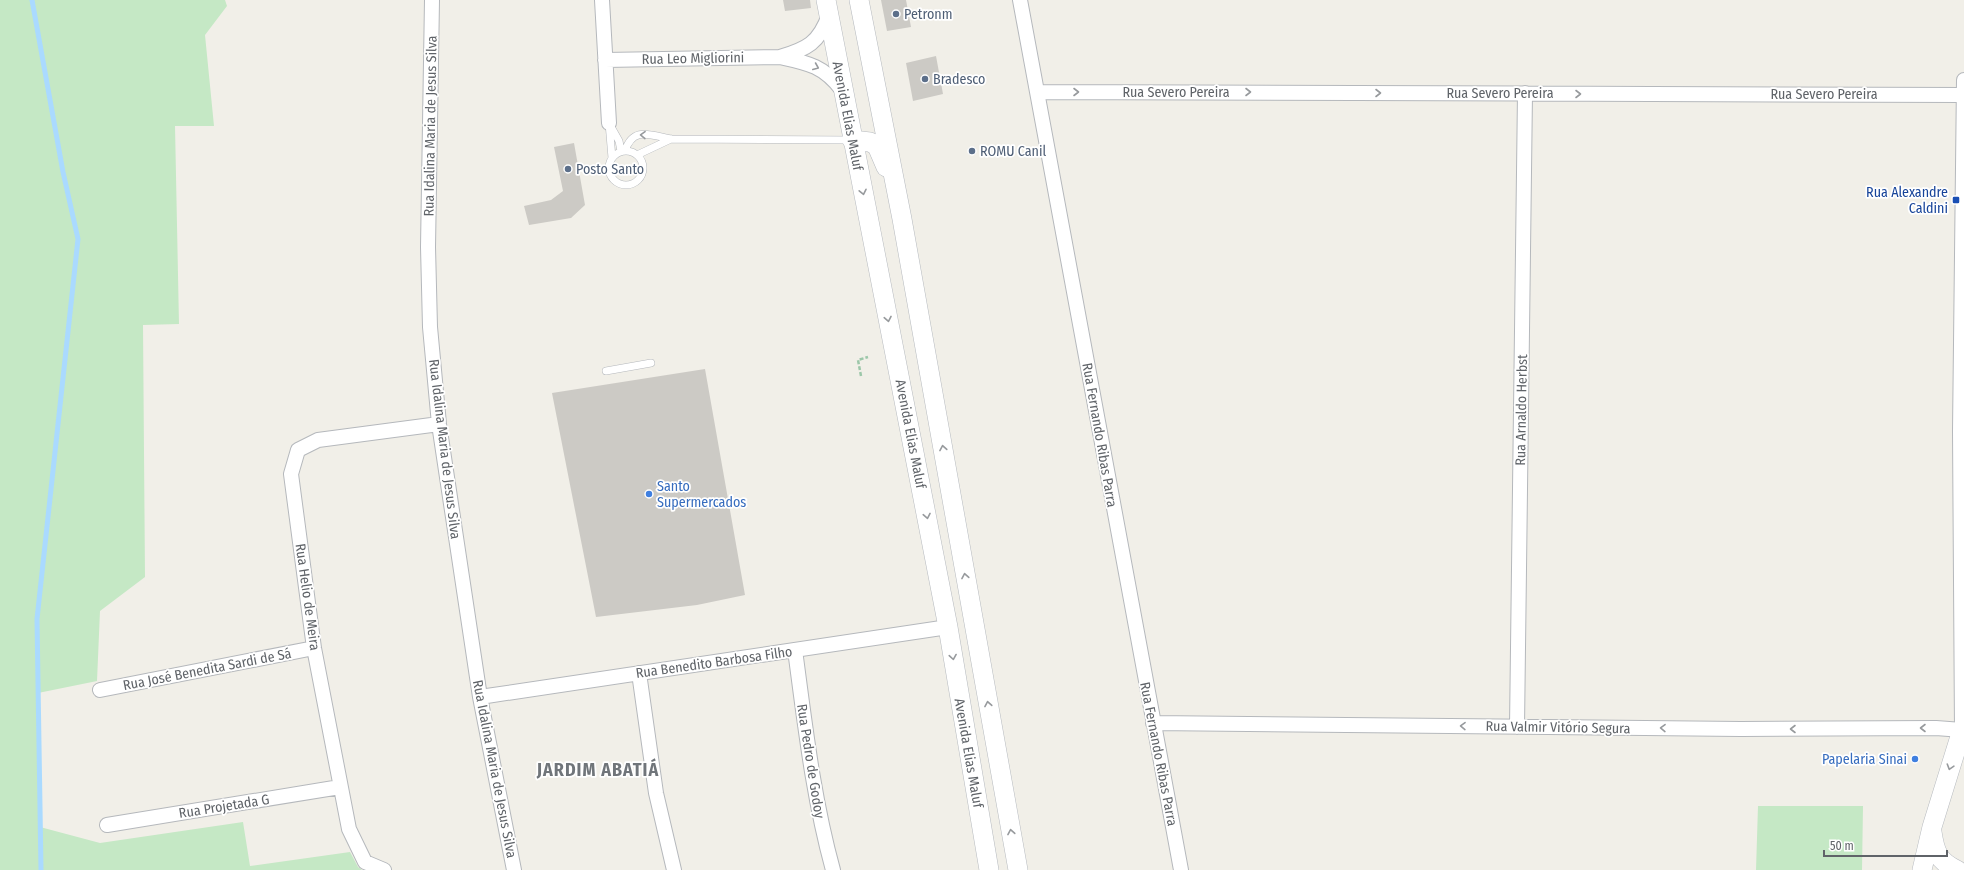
<svg xmlns="http://www.w3.org/2000/svg" width="1964" height="870" font-family="'Fira Sans Condensed',sans-serif">
	<style>
		.green { fill: #c5e8c5 }
		.lines { fill: none; stroke-linecap: round; stroke-linejoin: round }
		.stream { stroke: #aadaff; stroke-width: 5 }
		.building { fill: #cccac5 }
		.lane-casing { stroke: #b5b8bc; stroke-width: 8 }
		.street-casing { stroke: #b5b8bc; stroke-width: 16 }
		.secondary-casing { stroke: #b6babf; stroke-width: 20 }
		.path { stroke: #9cc7a9; stroke-width: 2.5; stroke-dasharray: 4 2; stroke-linecap: butt }
		.lane { stroke: #fff; stroke-width: 7 }
		.street { stroke: #fff; stroke-width: 14 }
		.secondary { stroke: #fff; stroke-width: 19 }
		.oneway { stroke: #979a9d }
		.service-dot { fill: #5c6f8a; stroke: #fff; stroke-width: 1.5 }
		.transit-dot { fill: #1a4fb4; stroke: #fff; stroke-width: 1.5 }
		.shop-dot { fill: #3f7fe0; stroke: #fff; stroke-width: 1.5 }
		.labels { text-anchor: middle; stroke-width: 3.5; stroke-linejoin: round; paint-order: stroke }
		.service-label { font-size: 14px; fill: #4e5e75; stroke: #fff; text-anchor: start }
		.street-label { font-size: 14px; fill: #5f6368; stroke: #fff }
		.transit-label { font-size: 14px; fill: #164399; stroke: #fff; text-anchor: end }
		.shop-label { font-size: 14px; fill: #366cbe; stroke: #fff; text-anchor: start }
		.district-label { font-size: 18px; font-weight: bold; letter-spacing: 1px; fill: #70757a; stroke: #fff }
	</style>
	<rect width="100%" height="100%" fill="#f1efe8"/>
	<path class="green" d="M0,0H225L227,6L205,35L214,126H175L179,324L143,325L145,577L100,611L97,681L38,693L40,827L100,843L243,822L250,866L350,852L358,867L362,870H0Z
		M1758,806H1863L1862,870H1756Z"/>
	<g class="lines">
		<path class="stream" d="M32,0L63,172L78,239L37,619L41,870"/>
	</g>
	<path class="building" d="M783,0H810L811,8L785,11Z
		M881,0H906L911,27L887,31Z
		M936,56L943,94L913,101L906,63Z
		M574,143L585,205L571,218L529,225L524,206L551,200L563,191L554,147Z
		M705,369L745,595L697,605L596,617L552,393Z"/>
	<g class="lines">
		<g class="lane-casing">
			<path id="lane" d="M609,123L612,158
				M610,125L619,141L621,151
				M625,151C633,126 650,135 671,139L852,140
				M609 168a17 17 0 1 1 34 0a17 17 0 1 1-34 0Z
				M637,155L671,139
				M606,371L651,363"/>
		</g>
		<g class="street-casing">
			<path id="street" d="M432,0L428,247L430,327L439,424L480,697L514,870
				M602,0L609,123
				M1020,0L1181,870
				M780,57C808,63 824,66 842,90
				M605,60L780,57C807,49 819,43 829,15
				M1037,92L1964,95
				M795,650C805,724 813,798 833,870
				M639,673L656,793L674,870
				M100,690L314,648
				M480,697L948,627
				M1153,723L1741,729L1936,728L1962,730L1960,431L1964,80
				M1517,727L1525,93
				M107,825L340,787
				M384,870L365,862L349,829L314,648L291,474L298,450L318,440L439,424"/>
		</g>
		<g class="secondary-casing">
			<path id="secondary" d="M826,0L948,627L989,870
				M859,0L902,219L1018,870
				M852,140L870,142L877,146L886,167
				M1932,832C1935,852 1938,861 1957,870
				M1922,870L1932,827L1962,730H1964"/>
		</g>
		<path class="path" d="M861,376L858,360L868,357"/>
		<use href="#lane" class="lane"/>
		<use href="#street" class="street"/>
		<use href="#secondary" class="secondary"/>
	</g>
	<defs><path id="oneway-chevron" d="M-2-3.5L2.5 0L-2 3.5" fill="none" stroke-width="1.6" stroke-linecap="round" stroke-linejoin="round"/></defs>
	<g class="oneway">
		<use href="#oneway-chevron" transform="translate(816 67) rotate(23)"/>
		<use href="#oneway-chevron" transform="translate(1076 92)"/>
		<use href="#oneway-chevron" transform="translate(1248 92)"/>
		<use href="#oneway-chevron" transform="translate(1378 93)"/>
		<use href="#oneway-chevron" transform="translate(1578 94)"/>
		<use href="#oneway-chevron" transform="translate(643 135) rotate(-179)"/>
		<use href="#oneway-chevron" transform="translate(863 192) rotate(78)"/>
		<use href="#oneway-chevron" transform="translate(888 319) rotate(79)"/>
		<use href="#oneway-chevron" transform="translate(943 448) rotate(-100)"/>
		<use href="#oneway-chevron" transform="translate(927 516) rotate(79)"/>
		<use href="#oneway-chevron" transform="translate(965 576) rotate(-100)"/>
		<use href="#oneway-chevron" transform="translate(953 657) rotate(81)"/>
		<use href="#oneway-chevron" transform="translate(988 704) rotate(-100)"/>
		<use href="#oneway-chevron" transform="translate(1463 726) rotate(-179)"/>
		<use href="#oneway-chevron" transform="translate(1663 728) rotate(-179)"/>
		<use href="#oneway-chevron" transform="translate(1923 728) rotate(180)"/>
		<use href="#oneway-chevron" transform="translate(1793 729) rotate(180)"/>
		<use href="#oneway-chevron" transform="translate(1950 767) rotate(107)"/>
		<use href="#oneway-chevron" transform="translate(1011 832) rotate(-100)"/>
	</g>
	<g class="service-dot">
		<circle cx="896" cy="14" r="4"/>
		<circle cx="925" cy="79" r="4"/>
		<circle cx="972" cy="151" r="4"/>
		<circle cx="568" cy="169" r="4"/>
	</g>
	<rect class="transit-dot" x="1952" y="196" width="8" height="8" rx="2"/>
	<g class="shop-dot">
		<circle cx="649" cy="494" r="4"/>
		<circle cx="1915" cy="759" r="4"/>
	</g>
	<g class="labels">
		<g class="service-label">
			<text x="904" y="19">Petronm</text>
			<text x="933" y="84">Bradesco</text>
			<text x="980" y="156">ROMU Canil</text>
			<text x="576" y="174">Posto Santo</text>
		</g>
		<g class="street-label">
			<text transform="translate(693 58) rotate(-1)" y="5">Rua Leo Migliorini</text>
			<text x="1176" y="97">Rua Severo Pereira</text>
			<text x="1500" y="98">Rua Severo Pereira</text>
			<text x="1824" y="99">Rua Severo Pereira</text>
			<text transform="translate(848 116) rotate(79)" y="5">Avenida Elias Maluf</text>
			<text transform="translate(430 126) rotate(-89)" y="5">Rua Idalina Maria de Jesus Silva</text>
			<text transform="translate(1521 410) rotate(-89)" y="5">Rua Arnaldo Herbst</text>
			<text transform="translate(911 434) rotate(79)" y="5">Avenida Elias Maluf</text>
			<text transform="translate(1100 435) rotate(80)" y="5">Rua Fernando Ribas Parra</text>
			<text transform="translate(445 449) rotate(83)" y="5">Rua Idalina Maria de Jesus Silva</text>
			<text transform="translate(308 597) rotate(82)" y="5">Rua Helio de Meira</text>
			<text transform="translate(714 662) rotate(-8)" y="5">Rua Benedito Barbosa Filho</text>
			<text transform="translate(207 669) rotate(-11)" y="5">Rua José Benedita Sardi de Sá</text>
			<text transform="translate(1558 727) rotate(1)" y="5">Rua Valmir Vitório Segura</text>
			<text transform="translate(969 753) rotate(80)" y="5">Avenida Elias Maluf</text>
			<text transform="translate(1159 754) rotate(79)" y="5">Rua Fernando Ribas Parra</text>
			<text transform="translate(811 761) rotate(81)" y="5">Rua Pedro de Godoy</text>
			<text transform="translate(495 769) rotate(79)" y="5">Rua Idalina Maria de Jesus Silva</text>
			<text transform="translate(224 806) rotate(-9)" y="5">Rua Projetada G</text>
		</g>
		<g class="transit-label">
			<text x="1948" y="197">Rua Alexandre<tspan x="1948" dy="16">Caldini</tspan></text>
		</g>
		<g class="shop-label">
			<text x="657" y="491">Santo<tspan x="657" dy="16">Supermercados</tspan></text>
			<text x="1907" y="764" text-anchor="end">Papelaria Sinai</text>
		</g>
		<g class="district-label">
			<text x="598" y="776">JARDIM ABATIÁ</text>
		</g>
	</g>
	<path d="M1824 850v6h123v-6" fill="none" stroke="#5f6368" stroke-width="2"/>
	<text x="1830" y="850" font-size="12" fill="#5f6368" stroke="#ffffff" stroke-width="3" paint-order="stroke">50 m</text>
</svg>
